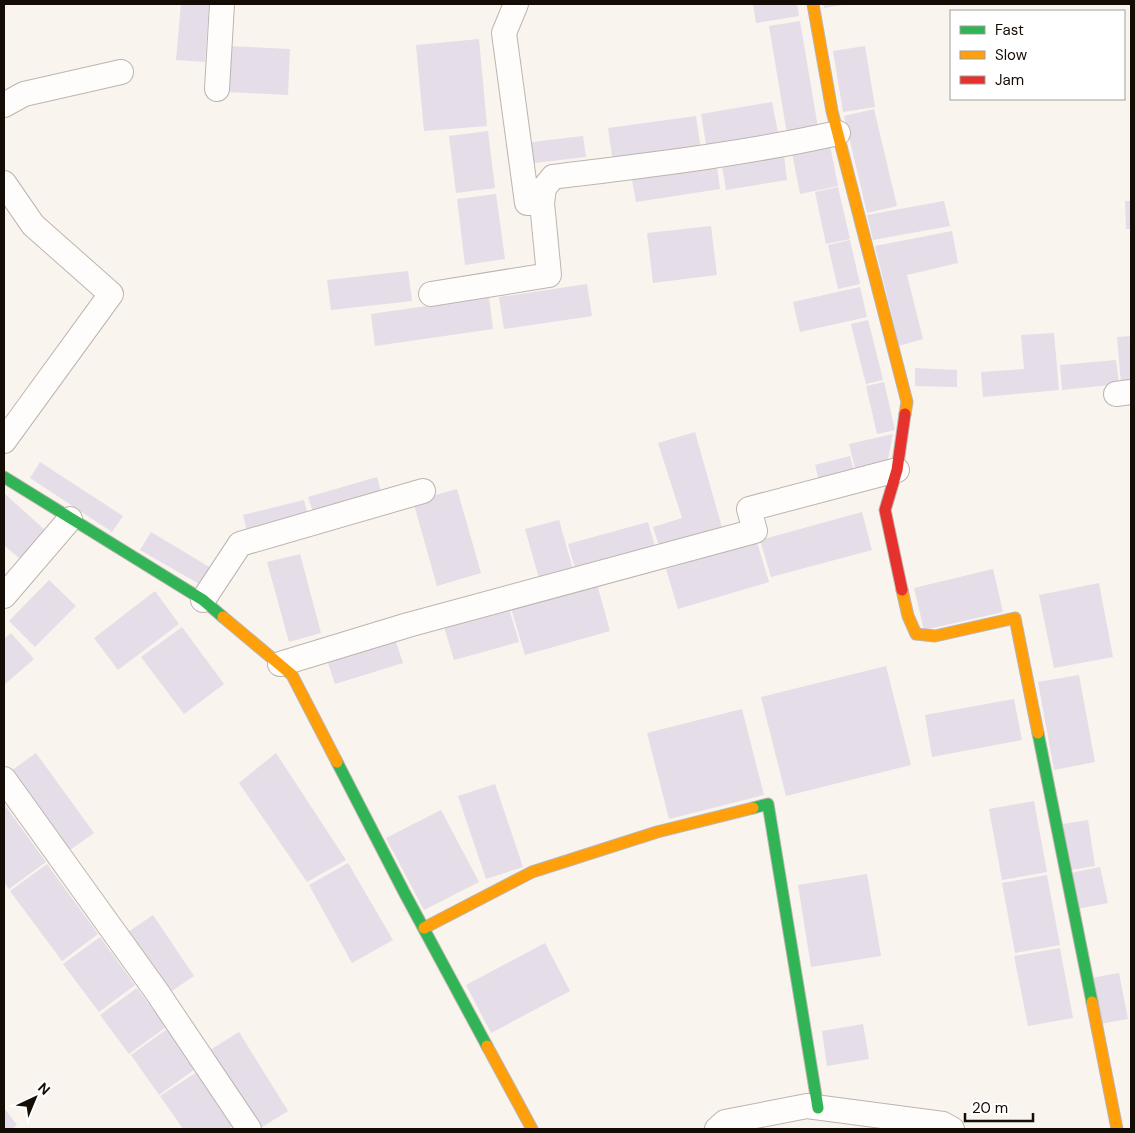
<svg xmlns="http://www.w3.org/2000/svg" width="1135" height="1133" font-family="'DM Sans',sans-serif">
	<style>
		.building { fill: #e5dde7 }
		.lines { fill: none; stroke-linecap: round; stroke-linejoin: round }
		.street-casing { stroke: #bcb5ae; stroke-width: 26 }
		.fast-casing { stroke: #bcb5ae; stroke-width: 13 }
		.slow-casing { stroke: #bcb5ae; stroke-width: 13 }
		.jam-casing { stroke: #bcb5ae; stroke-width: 13 }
		.street { stroke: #fefdfc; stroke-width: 24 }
		.fast { stroke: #30b455; stroke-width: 11 }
		.slow { stroke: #ff9f0a; stroke-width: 11 }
		.jam { stroke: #e5322d; stroke-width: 11 }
	</style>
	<rect width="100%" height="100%" fill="#f9f4ee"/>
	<path class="building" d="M181,4H209L205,62L176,60Z
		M753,4H797L799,16L756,23Z
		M823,4H843V5L824,8Z
		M800,21L818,128L787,134L769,26Z
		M479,39L487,126L424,131L416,45Z
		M229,46L290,49L288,95L227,92Z
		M865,46L875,107L843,112L833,51Z
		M772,102L779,138L707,150L701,114Z
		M874,109L897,206L867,213L844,116Z
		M696,116L701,150L613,163L608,128Z
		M488,131L495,188L456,193L449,136Z
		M583,136L586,157L526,164L524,143Z
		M830,145L838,186L800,194L792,153Z
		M784,156L787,180L726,190L722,166Z
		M717,167L720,189L636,202L632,180Z
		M838,187L850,239L826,244L815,192Z
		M496,194L505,259L465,265L457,199Z
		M944,201L950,226L873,240L867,215Z
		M1125,201H1131V229H1126Z
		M711,226L717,275L653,283L647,233Z
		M952,231L958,263L907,275L923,339L899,346L875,246Z
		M850,240L860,284L838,289L828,245Z
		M408,271L412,301L331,310L327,280Z
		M587,284L592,316L504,329L499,297Z
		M860,287L867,317L800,332L793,302Z
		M489,297L493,329L375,346L371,314Z
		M868,320L883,380L866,384L851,324Z
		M1054,333L1059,390L983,397L981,372L1024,369L1021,335Z
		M1131,336V383L1121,384L1117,337Z
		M1116,360L1119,384L1062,390L1060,365Z
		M915,368L957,370V387L915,386Z
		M884,382L895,430L877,434L866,386Z
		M695,432L723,531L660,549L653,527L682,518L658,443Z
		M893,434L887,464L856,472L849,444Z
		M850,456L854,472L819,480L815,465Z
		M40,462L123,516L112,532L30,478Z
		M377,477L383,499L315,518L308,497Z
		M457,489L481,573L437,586L413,501Z
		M4,493L46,531L21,560L4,545Z
		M304,500L309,519L248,535L243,515Z
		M862,512L872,550L771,577L760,540Z
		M559,520L574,573L540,582L525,529Z
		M648,522L656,550L576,572L568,544Z
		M151,532L211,568L201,585L140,550Z
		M757,542L769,582L678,609L666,569Z
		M300,554L321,633L289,642L267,562Z
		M993,569L1003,612L924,630L914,588Z
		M49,580L76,606L35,647L9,621Z
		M1099,583L1113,657L1054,668L1039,595Z
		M597,584L610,631L525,655L511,608Z
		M155,591L179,624L118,670L94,638Z
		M509,609L519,642L454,660L444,627Z
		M182,627L224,684L184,714L141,657Z
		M11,633L34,659L4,685V639Z
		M395,639L403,663L335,684L327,660Z
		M886,666L911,765L786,796L761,697Z
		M1079,675L1095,762L1054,770L1038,682Z
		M1014,699L1022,740L932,757L925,715Z
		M742,709L764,795L669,819L647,733Z
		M36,753L94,833L70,850L11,771Z
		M276,753L346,860L307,882L239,783Z
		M495,784L523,867L486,879L458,796Z
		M1034,801L1047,872L1002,880L989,809Z
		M4,804L46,862L9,889L4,882Z
		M441,810L479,882L424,910L386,838Z
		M1088,820L1095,866L1070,870L1063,824Z
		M348,863L393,940L352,963L309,885Z
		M47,864L98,934L62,961L10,891Z
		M1100,867L1108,903L1077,909L1070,873Z
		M867,874L881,956L811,967L798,885Z
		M1047,875L1060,945L1015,953L1002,883Z
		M153,915L194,976L169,993L128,932Z
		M100,937L135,985L99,1012L63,964Z
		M545,943L570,991L491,1033L466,985Z
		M1060,948L1073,1018L1028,1026L1014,956Z
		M1119,973L1128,1019L1100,1024L1091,978Z
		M137,988L166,1027L129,1054L100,1015Z
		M863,1024L869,1059L827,1066L822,1031Z
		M167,1029L195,1069L159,1095L131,1055Z
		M239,1032L288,1111L259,1129L210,1050Z
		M197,1072L233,1126L228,1129H183L160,1096Z
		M4,1108L17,1125L12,1129H4Z"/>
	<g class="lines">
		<g class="street-casing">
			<path id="street" d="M516,4L504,33L527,203H542
				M217,89L222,4
				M4,105L24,94L121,72
				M4,183L33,225L111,294L4,441
				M431,294L549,275L542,203L544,188L553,177C648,165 744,154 838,133
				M1116,394L1131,392
				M4,596L70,519
				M203,600L240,544L423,491
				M280,664L408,625L755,531L749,509L897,470
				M4,779L157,992L249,1129
				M717,1129L725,1122L807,1106L943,1124L952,1129"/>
		</g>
		<g class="fast-casing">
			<path id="fast" d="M4,477L203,600L223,617
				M1038,733L1092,1002
				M337,762L404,892L487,1046
				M753,808L768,804L818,1108"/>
		</g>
		<g class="slow-casing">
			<path id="slow" d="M813,4L832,111L907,402L905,414
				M902,590L908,616L916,634L935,636L1015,618L1038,733
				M223,617L292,675L337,762
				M424,928L532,872L657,832L753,808
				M1092,1002L1117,1129
				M487,1046L532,1129"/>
		</g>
		<g class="jam-casing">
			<path id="jam" d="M902,590L885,510L897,470L905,414"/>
		</g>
		<use href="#street" class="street"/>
		<use href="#fast" class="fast"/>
		<use href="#slow" class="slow"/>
		<use href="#jam" class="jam"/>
	</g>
	<rect width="1135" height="1133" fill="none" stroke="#150d05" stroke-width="10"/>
	<rect x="950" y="10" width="175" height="90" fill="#ffffff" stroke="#a19e9b"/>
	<rect x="960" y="26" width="25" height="8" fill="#30b455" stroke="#a19e9b"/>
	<text x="995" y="35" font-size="15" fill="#150d05">Fast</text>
	<rect x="960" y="51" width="25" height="8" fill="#ff9f0a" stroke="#a19e9b"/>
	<text x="995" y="60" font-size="15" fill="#150d05">Slow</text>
	<rect x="960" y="76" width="25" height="8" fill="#e5322d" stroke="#a19e9b"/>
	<text x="995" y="85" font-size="15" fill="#150d05">Jam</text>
	<g transform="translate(35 1098) rotate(44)" stroke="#ffffff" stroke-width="4" paint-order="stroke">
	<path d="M0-4L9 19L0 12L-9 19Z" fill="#150d05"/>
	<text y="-8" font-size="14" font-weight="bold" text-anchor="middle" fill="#150d05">N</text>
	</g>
	<path d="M965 1113v8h68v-8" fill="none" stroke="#150d05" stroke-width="2.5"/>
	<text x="972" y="1113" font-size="15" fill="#150d05" stroke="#ffffff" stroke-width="4" paint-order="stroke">20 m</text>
</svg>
